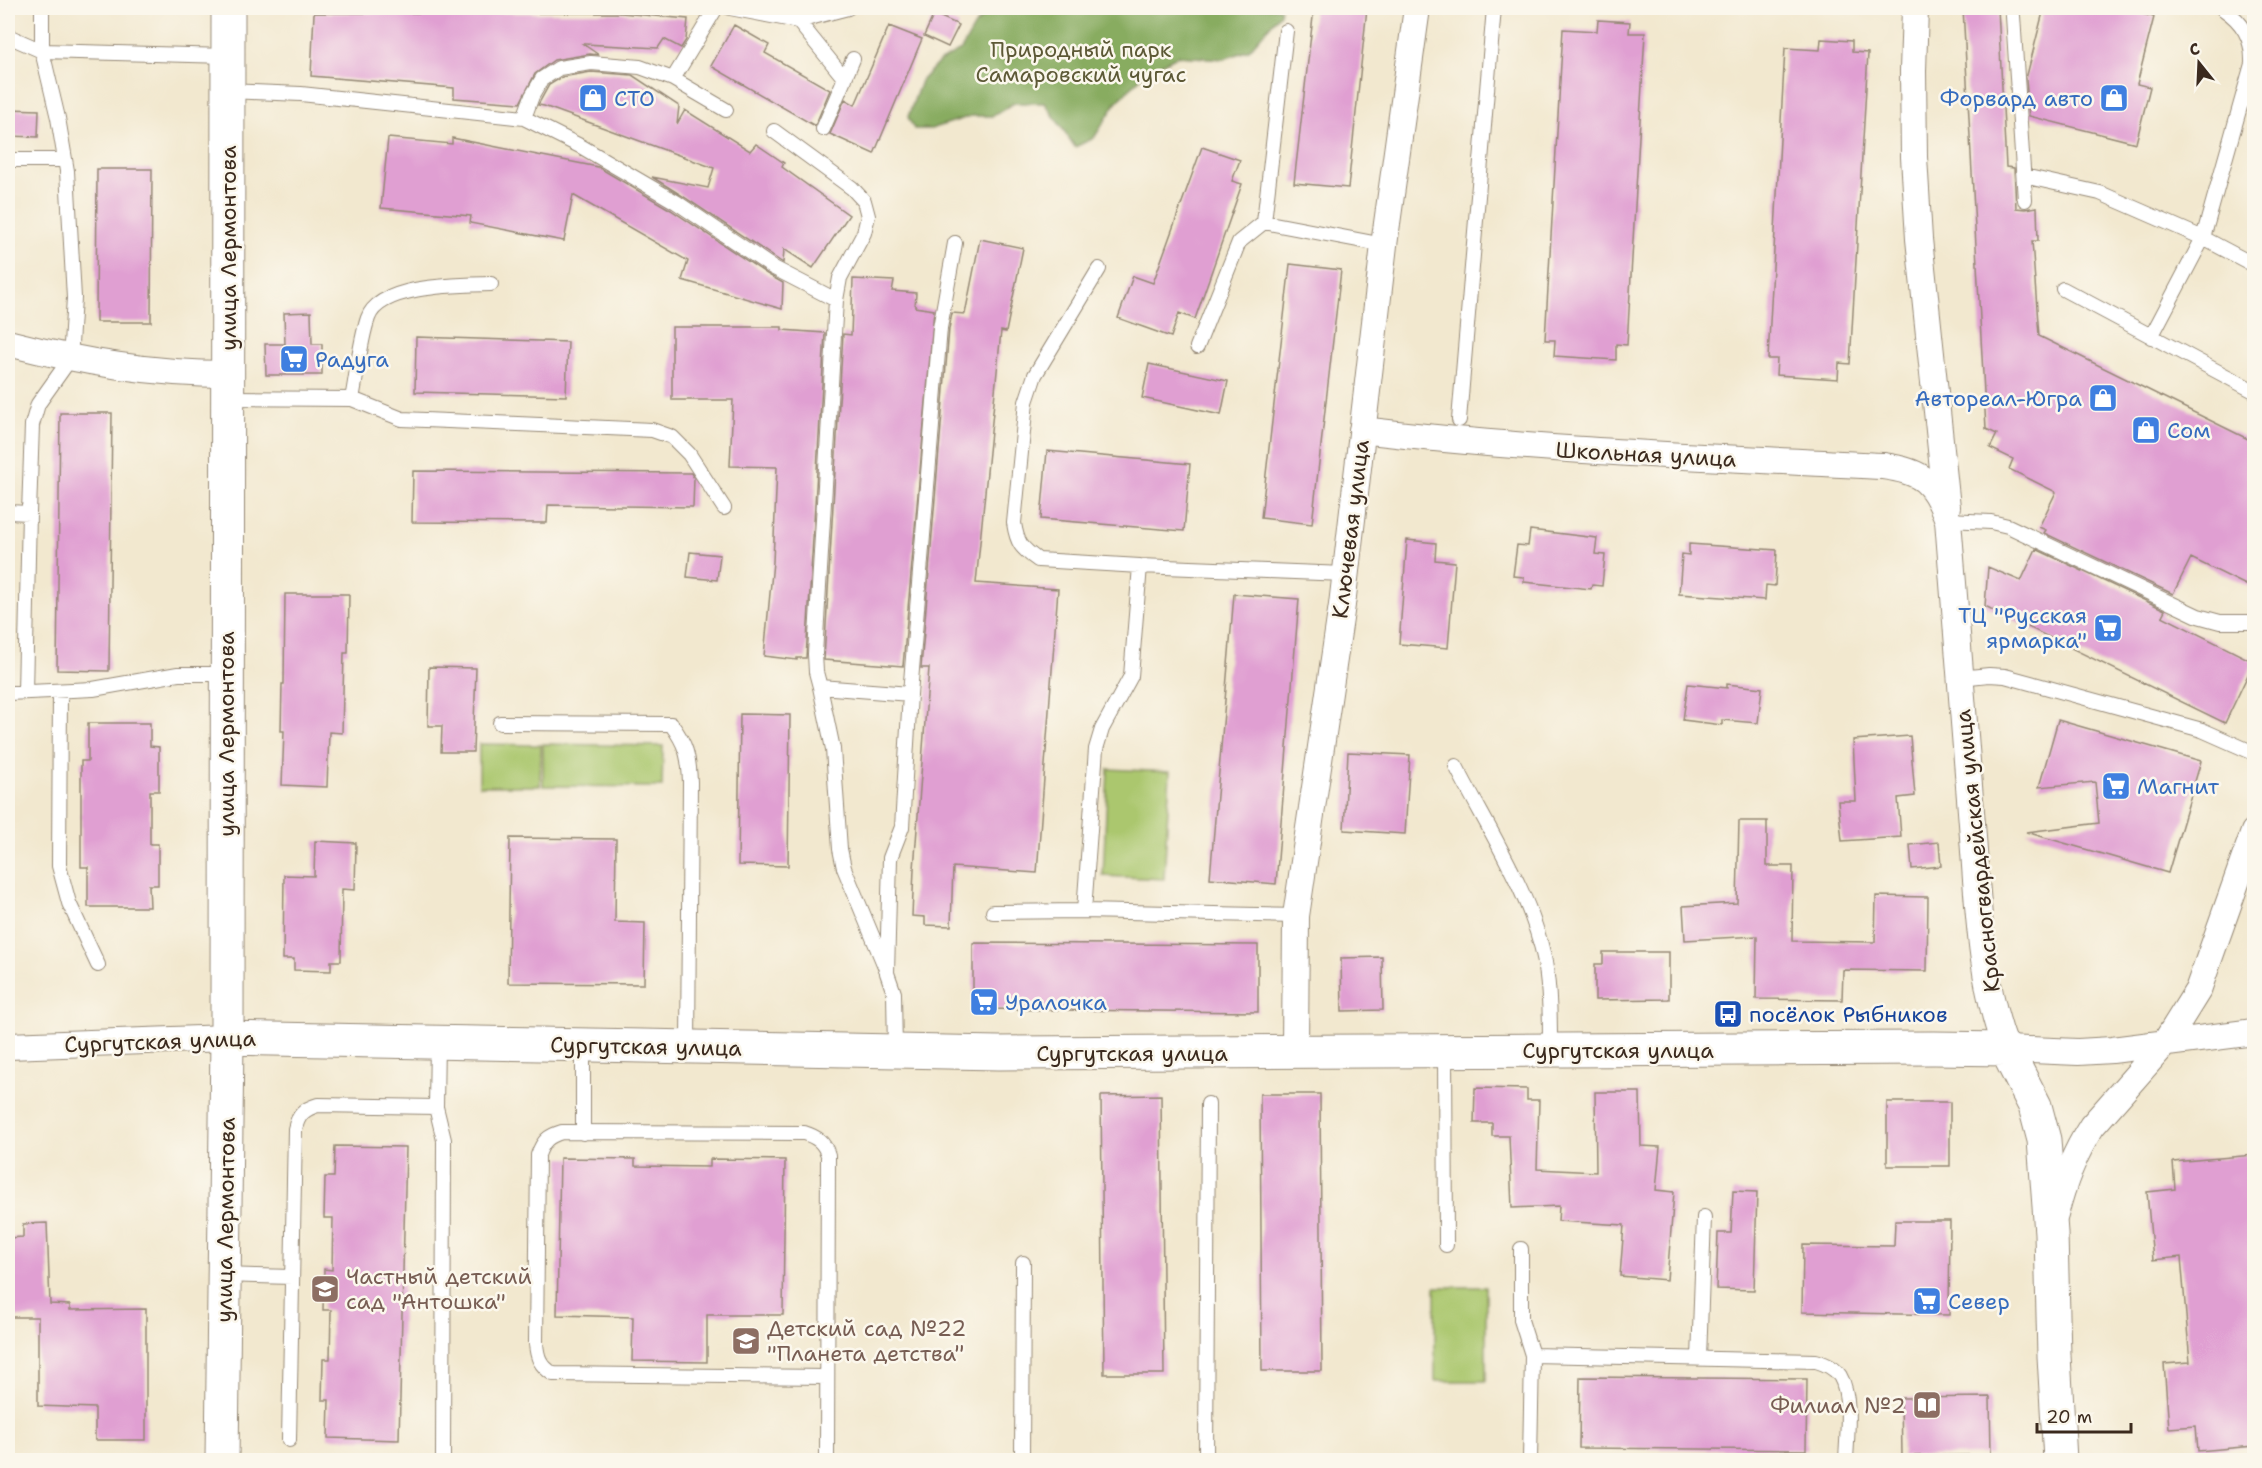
<svg xmlns="http://www.w3.org/2000/svg" width="2262" height="1468" font-family="'Shantell Sans',sans-serif">
	<style>
		.green { fill: #abc76e; stroke: #737846; stroke-width: 1.5 }
		.forest { fill: #88ac61; stroke: #626b40; stroke-width: 1.5 }
		.building { fill: #e09fd2 }
		.lines { fill: none; stroke-linecap: round; stroke-linejoin: round }
		.lane-casing { stroke: #968976; stroke-width: 16 }
		.street-casing { stroke: #968976; stroke-width: 28 }
		.secondary-casing { stroke: #968976; stroke-width: 35 }
		.lane { stroke: #fff; stroke-width: 14 }
		.street { stroke: #fff; stroke-width: 26 }
		.secondary { stroke: #fff; stroke-width: 33 }
		.labels { text-anchor: middle; stroke-width: 5; stroke-linejoin: round; paint-order: stroke }
		.park-label { font-size: 22px; fill: #5d5936; stroke: #fbf7ec }
		.shop-label { font-size: 22px; fill: #366cbe; stroke: #fbf7ec; text-anchor: start }
		.street-label { font-size: 22px; fill: #3b2a1e; stroke: #fbf7ec }
		.transit-label { font-size: 22px; fill: #164399; stroke: #fbf7ec; text-anchor: start }
		.education-label { font-size: 22px; fill: #785e54; stroke: #fbf7ec; text-anchor: start }
	</style>
	<rect width="100%" height="100%" fill="#fbf7ec"/>
	<filter id="ink" filterUnits="userSpaceOnUse"><feTurbulence type="fractalNoise" baseFrequency=".0167" numOctaves="2"/><feDisplacementMap in="SourceGraphic" scale="12" xChannelSelector="R" yChannelSelector="G"/><feConvolveMatrix kernelMatrix="1 2 1 2 8 2 1 2 1" color-interpolation-filters="sRGB"/></filter>
	<filter id="wash" filterUnits="userSpaceOnUse"><feTurbulence type="fractalNoise" baseFrequency=".008" numOctaves="4" result="noise"/><feDisplacementMap in="SourceGraphic" scale="24" xChannelSelector="R" yChannelSelector="G"/><feGaussianBlur stdDeviation="1.35" result="paint"/><feColorMatrix in="noise" values="0 0 0 0 0 0 0 0 0 0 0 0 0 0 0 0 0 1.4 0 .05"/><feComposite in="paint" operator="in"/></filter>
	<g filter="url(#wash)">
		<rect width="100%" height="100%" fill="#f2e8cf"/>
		<path class="green" d="M479,744L541,745L540,786H479Z
			M543,744L663,746L662,787L543,786Z
			M1108,769L1170,772L1164,879L1103,876Z
			M1435,1287H1486V1381H1435Z"/>
		<path class="forest" d="M993,8H1281L1280,14L1249,50L1224,59L1177,56L1147,71L1116,103L1094,138L1075,147L1045,103H1014L993,116H971L931,129H914L908,117L921,81L940,61L961,50L976,24Z"/>
		<g id="blocks">
			<path class="building" d="M1314,8H1367L1348,188L1294,183Z
				M1963,8H1998L2006,167L2014,168L2016,208L2025,209L2037,207L2038,241H2032L2039,336L2254,442V589L2191,558L2173,594L2044,533L2046,530L2039,527L2056,492L2009,469L2013,459L1990,448L1997,434L1986,429Z
				M2044,8H2118L2154,17L2137,84L2150,87L2136,143L2029,116L2026,79Z
				M314,13H621L688,19L686,40L681,48L664,39L658,48L583,44L599,55L590,54L554,60L535,74L520,103L454,98V88L311,76Z
				M934,14L959,25L948,47L924,36Z
				M1598,20L1630,22L1629,33H1645L1627,345L1616,344V360L1554,356L1555,340H1545L1563,29L1597,31Z
				M734,25L769,45L765,53L830,90L815,126L711,66Z
				M889,26L922,39L874,154L830,134L845,99L855,105Z
				M1821,39L1852,41V52L1868,53L1850,364L1839,363L1838,379L1776,375L1777,359H1768L1785,48L1820,50Z
				M591,72L632,75L679,106L677,124L685,110L750,151L756,144L784,163L782,167L849,215L813,268L784,249L783,263L681,195L652,177L708,188L714,168L544,106L538,105L549,85L562,77Z
				M8,109L39,110L38,137L8,136Z
				M388,138L452,144V138L598,167L671,210L767,274L783,283L782,309L682,280L688,261L573,195L564,241L470,223L471,216L381,208Z
				M1202,147L1240,160L1232,181L1242,184L1195,319L1179,313L1171,337L1118,318L1133,276L1153,283Z
				M97,169H152L151,322H96Z
				M980,239L1023,248L1006,332L1001,331L976,583L1058,589L1037,873L953,867L951,926L925,925V917L912,916L914,869L929,668H921L949,329L952,313L965,314Z
				M1290,264L1341,270L1312,524L1261,518Z
				M853,279L894,281L892,291L916,293L915,307L934,310L903,666L824,660L843,334L851,335Z
				M311,312L312,344H322V375H266L265,344H285L284,313Z
				M672,327H782V330L825,333L806,658H797V660L764,656L773,562L777,467L730,466L733,400H672Z
				M416,337L568,342L566,396L415,392Z
				M1149,364L1228,381L1221,415L1142,398Z
				M60,413H112L109,671L57,670Z
				M1047,451L1190,464L1184,531L1041,519Z
				M413,471L691,473L694,478L693,507L548,505L547,523L412,522Z
				M1530,530L1597,538L1595,554L1605,555L1602,586L1592,585L1591,589L1524,582V577L1513,576L1517,545L1528,546Z
				M1407,540L1436,543L1435,560L1455,562L1448,648L1399,644Z
				M1689,544L1777,550L1775,586L1766,585L1765,600L1679,594L1682,554L1689,555Z
				M2036,549L2165,610L2162,616L2254,662L2225,723L1985,606L1988,567L2021,581Z
				M690,552L720,555L717,580L687,577Z
				M285,594H349L348,653H344L342,733L329,732L327,787L282,785L284,731H281L282,684H284Z
				M1234,594L1299,599L1276,884L1210,878Z
				M429,667L476,668L473,752H441L442,726H428Z
				M1688,684L1727,688V684L1762,688L1758,723L1722,720V725L1683,720Z
				M740,714L790,715L788,866L738,865Z
				M2058,720L2201,761L2168,873L2026,832L2099,823L2095,782L2039,787Z
				M88,723H150V746L159,747V791H150V844H158V885H149L150,907H88V867H81V761H88Z
				M1910,736L1915,796L1898,798L1901,837L1842,841L1838,801H1856L1853,740Z
				M1348,752L1410,755L1405,834L1344,830Z
				M1739,821H1767V866H1793L1792,941L1875,942L1876,896L1928,897L1927,971L1843,970L1842,1000L1756,999L1757,936L1685,940L1683,906L1737,903Z
				M510,838L616,839L615,922L645,923L644,984L508,983Z
				M315,841L356,843L355,890L342,889L341,961H331V971L294,970V959H283L284,875L314,876Z
				M1939,842L1941,866L1912,869L1910,845Z
				M973,943L1258,945V1012L973,1009Z
				M1603,952H1669V999L1595,1000V964H1603Z
				M1382,957L1383,1010L1342,1011L1341,958Z
				M1475,1088L1527,1089V1100H1539L1537,1169L1596,1172L1595,1092H1640L1641,1146L1660,1147L1656,1190L1674,1192L1667,1280L1620,1276L1624,1225L1558,1221L1559,1206L1512,1208L1509,1136H1492V1123H1474Z
				M1260,1094H1320L1322,1371H1262Z
				M1161,1095L1164,1374H1104L1101,1096Z
				M1887,1102H1950V1166H1887Z
				M335,1146L406,1147L399,1440L328,1438L329,1400H322L323,1359H330L331,1310H323L324,1269L332,1270L333,1218H324L325,1177H334Z
				M2254,1155V1446L2198,1451L2196,1426L2169,1428L2164,1364L2190,1362L2181,1257L2153,1260L2147,1192L2175,1189L2173,1162Z
				M560,1158L635,1159V1166L710,1167V1159L785,1160L783,1315H707V1362L632,1361L633,1317L557,1315Z
				M1733,1191L1757,1192L1754,1290L1716,1289L1718,1233H1731Z
				M1895,1221H1950L1949,1315L1802,1312L1803,1245L1894,1246Z
				M47,1223L50,1304L70,1305V1310L146,1309V1440H95V1408L38,1406V1317H8V1238L23,1237V1224Z
				M1580,1377L1807,1379L1806,1450L1579,1448Z
				M1990,1397L1991,1455L1902,1456L1901,1398Z"/>
		</g>
	</g>
	<g filter="url(#ink)">
		<use href="#blocks" fill-opacity="0" stroke="#968976" stroke-width="1.5"/>
		<g class="lines">
			<g class="lane-casing">
				<path id="lane" d="M730,8L798,21L845,79
					M2013,16L2025,200
					M798,21L848,8
					M8,36L42,51L227,56
					M673,79L716,8
					M228,91L301,94L524,118L582,147L676,202L772,267L836,300L840,278L864,233L868,216L864,201L852,188L774,131
					M524,118L532,96L542,79L559,68L591,63L640,67L673,79L726,110
					M823,129L853,59
					M8,160H65
					M2024,176L2100,193L2203,238L2254,265
					M1264,222L1286,31
					M1099,269L1035,375L1026,402L1014,523C1017,543 1021,548 1038,560L1140,566
					M2063,289L2254,391
					M836,300L815,654L816,672L820,687L910,694
					M2151,337L2203,238L2252,64C2253,38 2243,22 2222,8
					M1197,347L1239,242L1264,222L1384,245
					M229,398L352,399L402,419L652,430L672,437L689,454L724,508
					M352,399C357,374 360,341 368,318C380,284 461,285 491,284
					M1459,420L1494,8
					M8,512L29,513L32,425L38,404L70,359L74,298L67,171L58,118L42,51V8
					M1948,520L1991,522L2008,526L2198,616L2220,622H2254
					M1960,678L1989,675L2005,676L2202,730L2254,753
					M820,687L833,749L840,849L844,868L886,969
					M60,691L59,866L69,903L98,965
					M25,692L29,513
					M8,693L93,689L178,674H226
					M500,723L671,724C686,744 689,756 690,782L688,1047
					M1456,766C1487,827 1532,895 1545,962C1550,991 1550,1020 1550,1050
					M1084,911L1096,749L1102,729L1131,676L1140,566L1345,574
					M993,912L1084,911L1296,916
					M437,1041L436,1107L444,1140L443,1460
					M583,1045V1133
					M895,1051L894,993L887,973L890,858L902,827L910,694L940,328L955,243
					M1445,1051L1446,1245
					M1521,1249V1320L1532,1355L1530,1460
					M224,1275L292,1277
					M1532,1355L1816,1361C1825,1364 1834,1367 1840,1376C1852,1396 1847,1437 1846,1460
					M1699,1359L1704,1217
					M289,1440L295,1129C298,1115 304,1109 318,1105L436,1107
					M827,1460L828,1155C824,1142 817,1137 804,1133L562,1132C548,1136 543,1141 538,1155L536,1343C537,1358 540,1365 553,1374L827,1377
					M1022,1460L1023,1263
					M1206,1460L1208,1104"/>
			</g>
			<g class="street-casing">
				<path id="street" d="M1915,8L1913,71L1914,157L1919,239L1947,507
					M8,343C82,362 152,374 229,374
					M1362,430C1535,451 1709,457 1883,466C1923,471 1934,482 1948,520C1956,621 1964,723 1972,824C1978,899 1979,978 2006,1049L2078,1052L2112,1050L2254,1032
					M8,1046L227,1038
					M1295,1052L1296,916L1342,605L1384,245L1417,8
					M2055,1215C2063,1182 2074,1154 2092,1126L2165,1043L2198,990L2254,832"/>
			</g>
			<g class="secondary-casing">
				<path id="secondary" d="M227,1038L999,1053L1934,1048L2006,1049L2035,1106L2044,1140L2051,1233L2054,1356L2060,1460
					M222,1460L227,1038L228,8"/>
			</g>
			<use href="#lane" class="lane"/>
			<use href="#street" class="street"/>
			<use href="#secondary" class="secondary"/>
		</g>
	</g>
	<defs>
		<g id="shop-square" transform="scale(1.5)"><rect x="-9" y="-9" width="18" height="18" rx="4" fill="#3f7fe0" stroke="#fbf7ec"/><path d="M-5-2.5h2.3a2.7 3.5 0 0 1 5.4 0H5L5.5 6h-11ZM-1.5-2.5h3a1.5 2.3 0 0 0-3 0Z" fill="#fff"/></g>
		<g id="supermarket-square" transform="scale(1.5)"><rect x="-9" y="-9" width="18" height="18" rx="4" fill="#3f7fe0" stroke="#fbf7ec"/><path d="M-6-5.5h2.5l.6 2H6L4.5 2H-2.5L-4.4-4H-6ZM-1.5 3.2a1.3 1.3 0 1 0 .1 0ZM3 3.2a1.3 1.3 0 1 0 .1 0Z" fill="#fff"/></g>
		<g id="bus-square" transform="scale(1.5)"><rect x="-9" y="-9" width="18" height="18" rx="4" fill="#1a4fb4" stroke="#fbf7ec"/><path d="M-5-6H5V4H4V6H2V4H-2V6H-4V4H-5ZM-3.5-4V0h7V-4ZM-3.5 1.2v1.5H-2V1.2ZM2 1.2v1.5H3.5V1.2Z" fill="#fff"/></g>
		<g id="school-square" transform="scale(1.5)"><rect x="-9" y="-9" width="18" height="18" rx="4" fill="#8d6e63" stroke="#fbf7ec"/><path d="M0-5L7-2L0 1L-7-2ZM-4 1L0 2.5L4 1V4Q0 6-4 4Z" fill="#fff"/></g>
		<g id="library-square" transform="scale(1.5)"><rect x="-9" y="-9" width="18" height="18" rx="4" fill="#8d6e63" stroke="#fbf7ec"/><path d="M-6-4Q-3-5.5-.7-3.5V5Q-3 3-6 4ZM6-4Q3-5.5 .7-3.5V5Q3 3 6 4Z" fill="#fff"/></g>
	</defs>
	<g fill-rule="evenodd">
		<use href="#shop-square" x="593" y="98"/>
		<use href="#shop-square" x="2114" y="98"/>
		<use href="#supermarket-square" x="294" y="359"/>
		<use href="#shop-square" x="2103" y="398"/>
		<use href="#shop-square" x="2146" y="430"/>
		<use href="#supermarket-square" x="2108" y="628"/>
		<use href="#supermarket-square" x="2116" y="786"/>
		<use href="#supermarket-square" x="984" y="1002"/>
		<use href="#bus-square" x="1728" y="1014"/>
		<use href="#school-square" x="325" y="1289"/>
		<use href="#supermarket-square" x="1927" y="1301"/>
		<use href="#school-square" x="746" y="1341"/>
		<use href="#library-square" x="1927" y="1405"/>
	</g>
	<g class="labels">
		<g class="park-label">
			<text x="1081" y="57">Природный парк<tspan x="1081" dy="25">Самаровский чугас</tspan></text>
		</g>
		<g class="shop-label">
			<text x="614" y="106">СТО</text>
			<text x="2093" y="106" text-anchor="end">Форвард авто</text>
			<text x="315" y="367">Радуга</text>
			<text x="2082" y="406" text-anchor="end">Автореал-Югра</text>
			<text x="2167" y="438">Сом</text>
			<text x="2087" y="623" text-anchor="end">ТЦ "Русская<tspan x="2087" dy="25">ярмарка"</tspan></text>
			<text x="2137" y="794">Магнит</text>
			<text x="1005" y="1010">Уралочка</text>
			<text x="1948" y="1309">Север</text>
		</g>
		<g class="street-label">
			<text transform="translate(228 248) rotate(-90)" y="8">улица Лермонтова</text>
			<text transform="translate(1646 454) rotate(3)" y="8">Школьная улица</text>
			<text transform="translate(1350 529) rotate(-83)" y="8">Ключевая улица</text>
			<text transform="translate(226 734) rotate(-90)" y="8">улица Лермонтова</text>
			<text transform="translate(1977 851) rotate(-96)" y="8">Красногвардейская улица</text>
			<text transform="translate(160 1041) rotate(-2)" y="8">Сургутская улица</text>
			<text transform="translate(646 1046) rotate(1)" y="8">Сургутская улица</text>
			<text x="1618" y="1058">Сургутская улица</text>
			<text x="1132" y="1061">Сургутская улица</text>
			<text transform="translate(225 1220) rotate(-89)" y="8">улица Лермонтова</text>
		</g>
		<g class="transit-label">
			<text x="1749" y="1022">посёлок Рыбников</text>
		</g>
		<g class="education-label">
			<text x="346" y="1284">Частный детский<tspan x="346" dy="25">сад "Антошка"</tspan></text>
			<text x="767" y="1336">Детский сад №22<tspan x="767" dy="25">"Планета детства"</tspan></text>
			<text x="1906" y="1413" text-anchor="end">Филиал №2</text>
		</g>
	</g>
	<rect width="2262" height="1468" fill="none" stroke="#fbf7ec" stroke-width="30"/>
	<g transform="translate(2199 63) rotate(342)" stroke="#fbf7ec" stroke-width="4.5" paint-order="stroke">
	<path d="M0-4.5L10 22L0 15L-10 22Z" fill="#3b2a1e"/>
	<text y="-9" font-size="16" font-weight="bold" text-anchor="middle" fill="#3b2a1e">С</text>
	</g>
	<path d="M2037 1423v9h94v-9" fill="none" stroke="#3b2a1e" stroke-width="3"/>
	<text x="2046" y="1423" font-size="18" fill="#3b2a1e" stroke="#fbf7ec" stroke-width="4.5" paint-order="stroke">20 m</text>
</svg>
